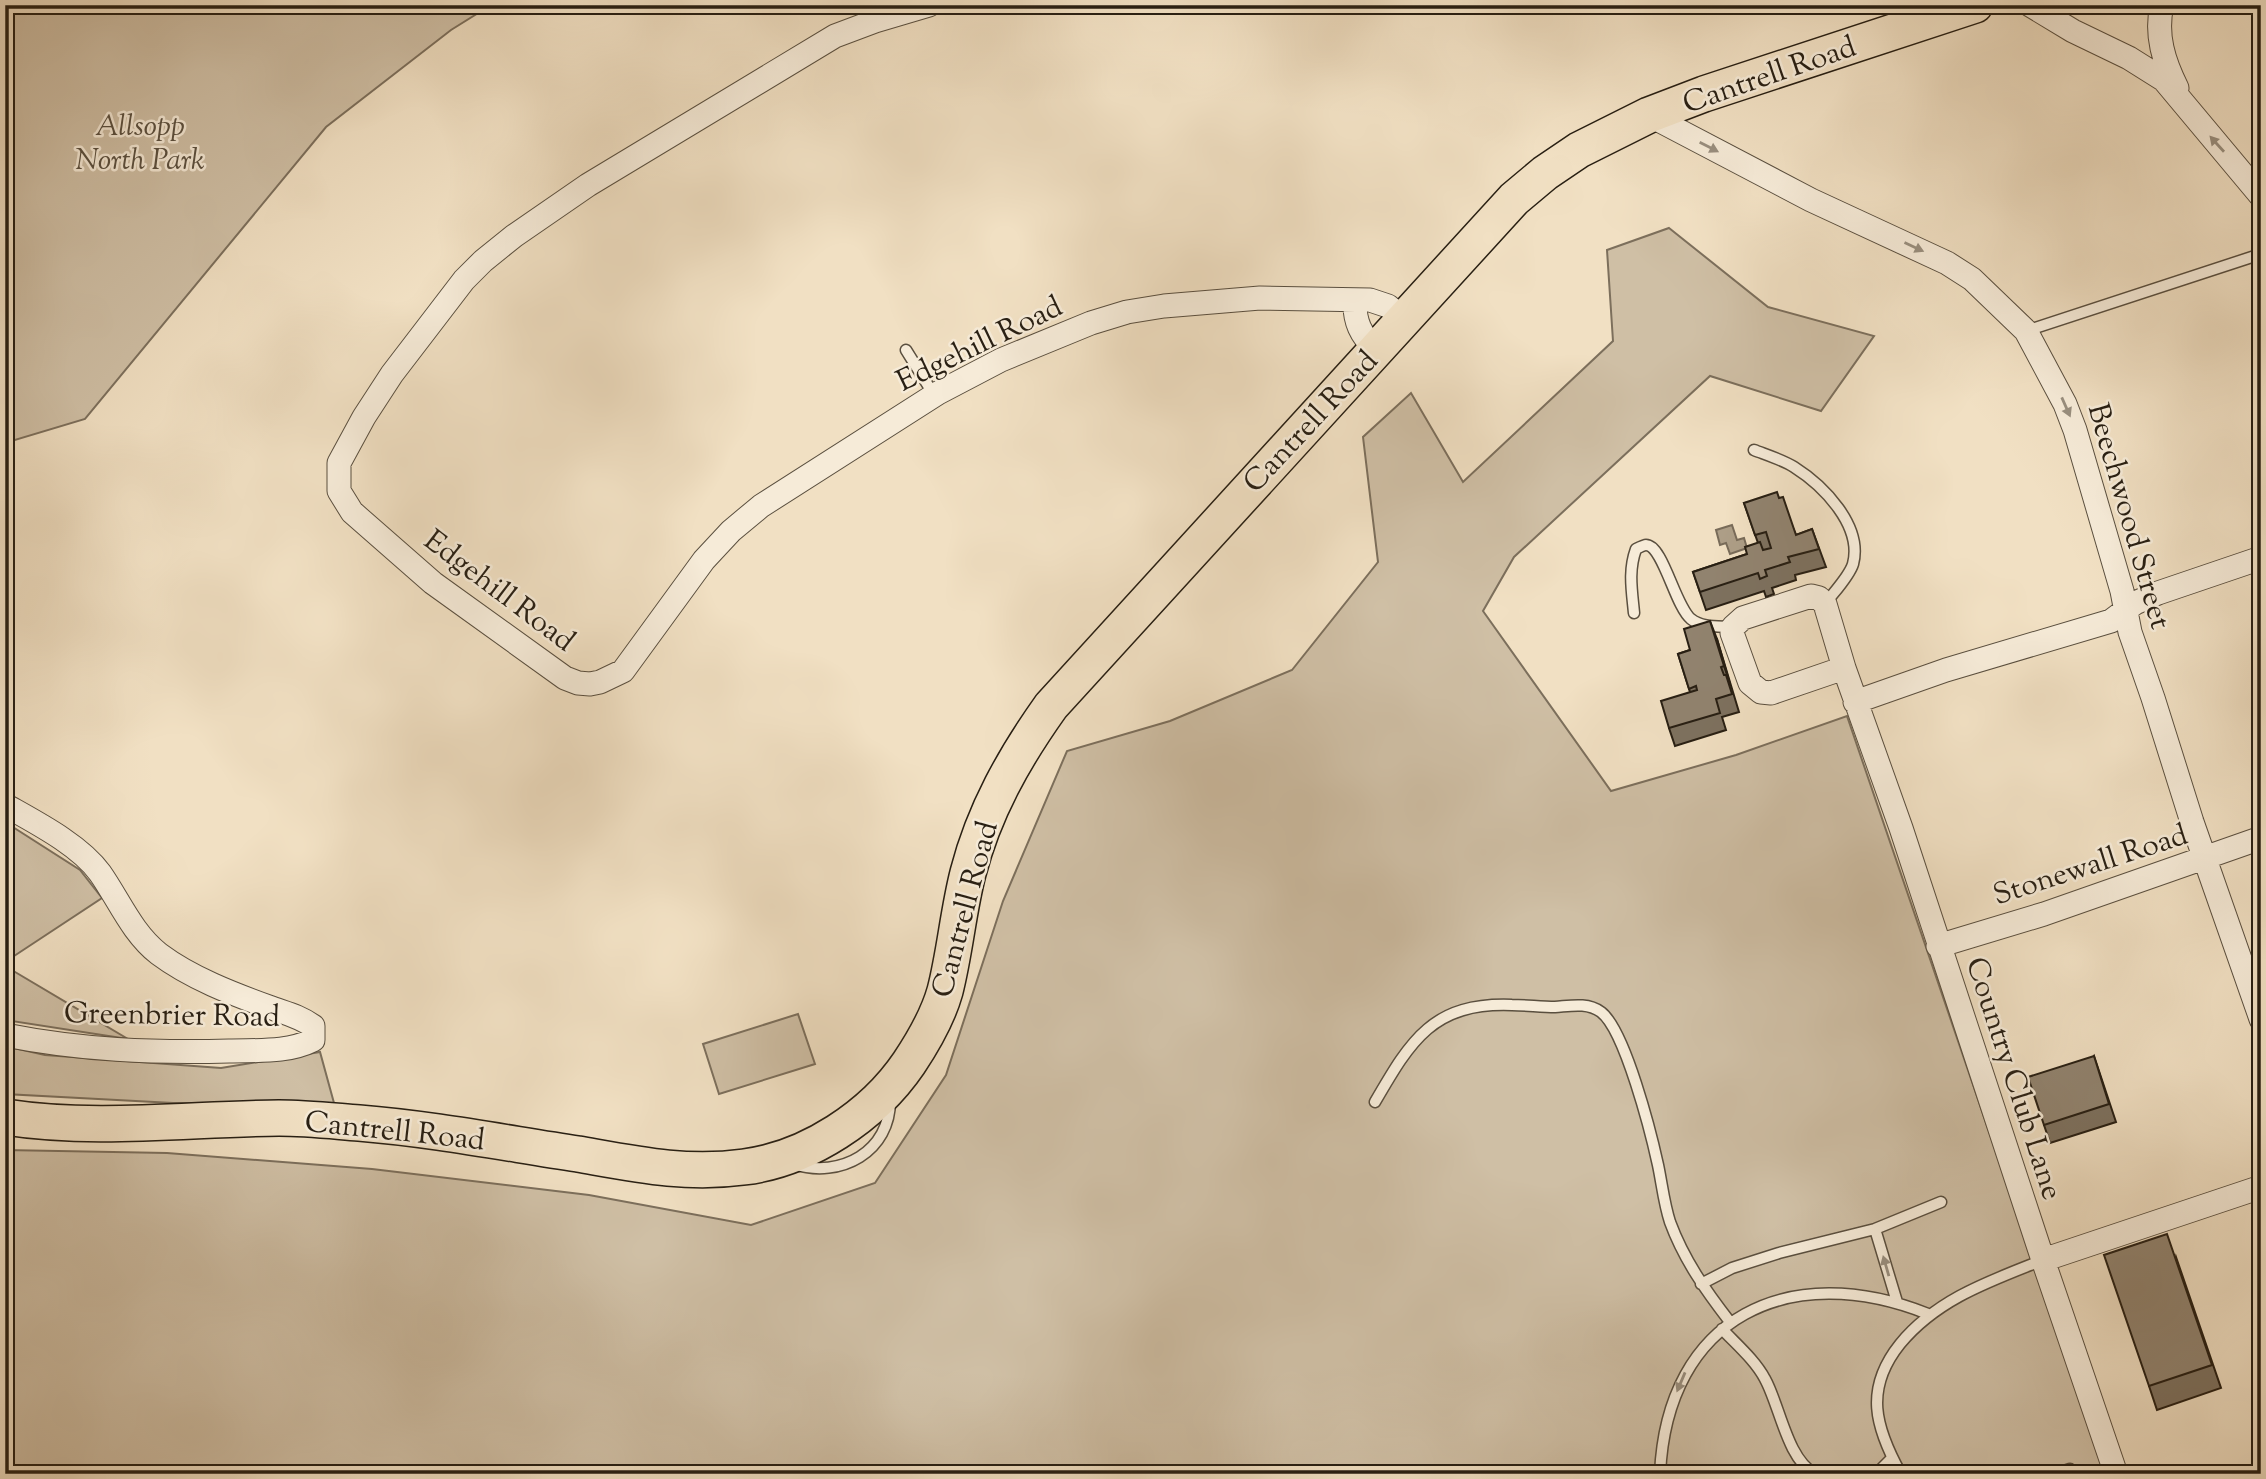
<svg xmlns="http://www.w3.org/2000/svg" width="2266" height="1479" font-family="'Sorts Mill Goudy',serif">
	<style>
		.green { fill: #cfbfa5; stroke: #7c6f5c; stroke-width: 2 }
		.water { fill: #ad9e87; stroke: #786b59; stroke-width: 2 }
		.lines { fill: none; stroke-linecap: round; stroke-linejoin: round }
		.service-casing { stroke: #5a4f3f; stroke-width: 13 }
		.minor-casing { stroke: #5a4f3f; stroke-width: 25 }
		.primary-casing { stroke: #281f13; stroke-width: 38 }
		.service { stroke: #f6ebd8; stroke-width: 10 }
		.minor { stroke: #f6ebd8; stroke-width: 23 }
		.primary { stroke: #f1e0c3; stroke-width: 35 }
		.wall { fill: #7d715f; stroke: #281f13; stroke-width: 2 }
		.shaded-wall { fill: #665c4e; stroke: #281f13; stroke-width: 2 }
		.building { fill: #91836f; stroke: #281f13; stroke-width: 2 }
		.oneway { fill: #998f7f }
		.labels { text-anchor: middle; stroke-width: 5; stroke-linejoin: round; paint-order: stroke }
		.street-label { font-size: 30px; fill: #281f13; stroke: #f6ebd8 }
		.park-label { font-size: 30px; font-style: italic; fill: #5a4f3f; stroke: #f6ebd8 }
	</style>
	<rect width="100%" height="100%" fill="#f1e0c3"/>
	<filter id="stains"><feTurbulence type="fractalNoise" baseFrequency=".00286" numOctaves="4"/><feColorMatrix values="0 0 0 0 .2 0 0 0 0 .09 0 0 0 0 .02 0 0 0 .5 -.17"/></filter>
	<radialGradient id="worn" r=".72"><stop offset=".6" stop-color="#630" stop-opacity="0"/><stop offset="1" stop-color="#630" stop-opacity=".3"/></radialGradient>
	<path class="green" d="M5,5H491L451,30L326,127L85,419L5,443Z
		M1669,228L1768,307L1874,336L1821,411L1710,376L1514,557L1483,611L1611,791L1736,755L1847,716L2106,1474H5V1150L167,1153L372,1169L589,1195L751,1225L875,1183L946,1075L1003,901L1067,751L1170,721L1292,670L1378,562L1363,437L1411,393L1463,482L1613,341L1607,250Z
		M5,822L80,870L102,898L5,962Z
		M5,966L128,1039L5,1020Z
		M798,1014L815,1064L719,1094L703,1044Z
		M5,1046L45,1055L221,1068L320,1052L334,1103H173L5,1094Z"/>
	<path class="water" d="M1732,525L1737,540L1744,538L1747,548L1730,554L1726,543L1720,545L1716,530Z"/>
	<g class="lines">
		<g class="service-casing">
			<path id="service" d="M2026,331L2261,254
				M906,350L934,395
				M1754,450C1767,455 1783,460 1794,467C1824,486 1863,526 1853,564C1849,577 1833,593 1825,604
				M1634,613C1632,591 1628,571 1636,549C1638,548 1645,545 1646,545C1663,545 1675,606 1691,619C1702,628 1719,626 1733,627
				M1375,1102C1411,1040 1433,1002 1512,1005C1526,1005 1541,1007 1555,1007C1570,1006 1587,1002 1601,1012C1625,1030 1651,1133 1658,1165C1662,1184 1664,1204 1670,1222C1684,1260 1706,1291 1730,1322
				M794,1164C840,1179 891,1152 890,1099
				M1875,1229L1897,1302
				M1701,1284L1732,1268L1779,1253L1875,1229L1941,1202
				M1722,1329C1736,1344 1755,1360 1765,1379C1780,1406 1787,1459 1815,1474
				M1660,1474C1667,1316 1790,1259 1928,1314
				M1876,1474L1892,1458
				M1901,1474C1875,1427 1864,1389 1900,1344C1937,1299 1990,1281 2043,1260
				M2055,1474L2070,1469L2072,1474"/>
		</g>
		<g class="minor-casing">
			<path id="minor" d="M929,5L875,21L835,36L588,185L514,236L483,261L464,280L392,374L364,417L339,463V491L352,512L433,583L565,678L578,683L590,684L600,682L623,671L704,560L731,531L761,506L938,393L1001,360L1091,323L1127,312L1164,306L1260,298L1370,300L1388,306L1403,318
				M2030,5L2073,31L2129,58L2164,80L2261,196
				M2162,5C2155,35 2164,62 2177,88
				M1649,115L1811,200L1947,263L1972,279L2026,331L2065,404L2075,430L2122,591L2130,632L2153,698L2192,822L2261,1019
				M1355,300C1354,322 1361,335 1376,350
				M1811,596L1819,598L1825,604L1844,668L1771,693L1761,692L1750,683L1732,633L1733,627L1743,618Z
				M1844,668L1901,828L2043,1260L2116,1474
				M1855,702L1946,670L2111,621L2135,603L2158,593L2261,558
				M5,805C35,822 80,845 100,873C119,900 132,933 159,954C191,978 233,994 269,1007C285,1013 299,1016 313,1026V1040C287,1053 258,1050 229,1051C152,1053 81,1050 5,1035
				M1938,946L2044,914L2261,838
				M2043,1260L2261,1187"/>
		</g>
		<g class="primary-casing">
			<path id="primary" d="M5,1117C95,1131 188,1119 279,1118C306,1118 333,1121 359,1123C433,1129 505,1143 578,1154C635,1164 685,1175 744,1167C808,1159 873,1116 909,1063C923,1042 938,1016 945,991C955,952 958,912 968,873C984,811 1014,758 1051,706L1514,199L1545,173L1579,150L1649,115L1704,94L1975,5"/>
		</g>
		<use href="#service" class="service"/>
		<use href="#minor" class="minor"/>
		<use href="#primary" class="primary"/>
	</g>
	<path class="wall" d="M1780,498L1796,535L1812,529L1826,567L1795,575L1796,580L1772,588L1774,594L1766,597L1764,591L1706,610L1693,572L1747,554L1758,543L1744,503Z
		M1717,639L1739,712L1722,717L1726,730L1675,746L1669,728L1690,692L1678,654L1690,650Z
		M2094,1056L2116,1122L2050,1143L2044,1125Z
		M2176,1257L2221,1388L2157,1410L2149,1386Z"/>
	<path class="shaded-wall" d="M1710,621L1717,639L1730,684L1724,666Z"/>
	<path class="building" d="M1777,492L1779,498L1783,497L1796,535L1812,529L1819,549L1788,557L1790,562L1765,570L1767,576L1760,579L1758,573L1700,592L1693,572L1747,554L1745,547L1760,542L1763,550L1771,548L1766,532L1755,535L1744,503Z
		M1710,621L1724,666L1721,667L1724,675H1726L1732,694L1716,699L1720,713L1669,728L1661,701L1697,690L1696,686L1689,689L1678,654L1690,650L1684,629Z
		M2094,1056L2109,1104L2044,1125L2028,1077Z
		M2167,1234L2212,1365L2149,1386L2104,1255Z"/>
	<defs><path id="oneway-solid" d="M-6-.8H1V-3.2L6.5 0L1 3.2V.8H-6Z" transform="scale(1.75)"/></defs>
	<g class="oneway">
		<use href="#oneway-solid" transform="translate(2217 144) rotate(-132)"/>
		<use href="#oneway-solid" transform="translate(1709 147) rotate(27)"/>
		<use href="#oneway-solid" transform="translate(1914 247) rotate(25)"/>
		<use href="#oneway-solid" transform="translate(2066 407) rotate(66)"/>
		<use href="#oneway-solid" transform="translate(1886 1266) rotate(-106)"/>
		<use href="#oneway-solid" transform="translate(1681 1382) rotate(113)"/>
	</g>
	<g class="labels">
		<g class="street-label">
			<text transform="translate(1769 74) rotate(-19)" y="10">Cantrell Road</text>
			<text transform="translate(979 343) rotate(-26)" y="10">Edgehill Road</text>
			<text transform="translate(1310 421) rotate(-47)" y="10">Cantrell Road</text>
			<text transform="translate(2130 516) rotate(74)" y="10">Beechwood Street</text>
			<text transform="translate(500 590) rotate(37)" y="10">Edgehill Road</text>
			<text transform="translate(2090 864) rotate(-18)" y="10">Stonewall Road</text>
			<text transform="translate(964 909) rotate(-75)" y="10">Cantrell Road</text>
			<text transform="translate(172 1014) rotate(1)" y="10">Greenbrier Road</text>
			<text transform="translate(2015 1078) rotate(72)" y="10">Country Club Lane</text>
			<text transform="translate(395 1130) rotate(6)" y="10">Cantrell Road</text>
		</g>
		<g class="park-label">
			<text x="140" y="135">Allsopp<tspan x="140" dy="34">North Park</tspan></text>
		</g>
	</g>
	<rect width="2266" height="1479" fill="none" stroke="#f1e0c3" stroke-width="28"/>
	<rect x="7" y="7" width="2252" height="1465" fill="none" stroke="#281f13" stroke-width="3.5"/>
	<rect x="14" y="14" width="2238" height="1451" fill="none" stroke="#281f13" stroke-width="2"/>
	<rect width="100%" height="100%" filter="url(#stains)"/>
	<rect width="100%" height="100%" fill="url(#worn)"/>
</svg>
